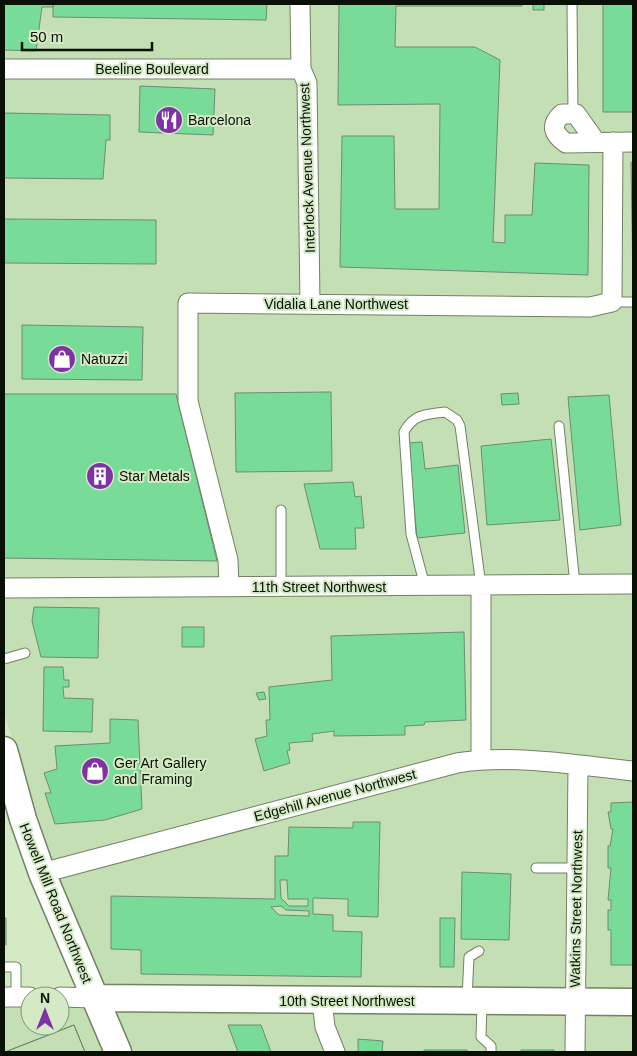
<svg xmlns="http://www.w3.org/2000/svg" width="637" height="1056" font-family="Helvetica,sans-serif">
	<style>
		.built { fill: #c5dfb4; fill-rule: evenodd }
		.building { fill: #78db97; stroke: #6b8d74; fill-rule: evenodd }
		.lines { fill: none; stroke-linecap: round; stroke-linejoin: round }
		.service-casing { stroke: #708362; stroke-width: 11 }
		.minor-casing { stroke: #708362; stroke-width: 21 }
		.secondary-casing { stroke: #708362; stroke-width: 29 }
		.service { stroke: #fff; stroke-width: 9 }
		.minor { stroke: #fff; stroke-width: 19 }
		.secondary { stroke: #fff; stroke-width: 26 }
		.labels { text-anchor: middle; stroke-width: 4; stroke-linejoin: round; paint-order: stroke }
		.street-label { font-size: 14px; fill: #091005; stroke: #d4eac5 }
		.poi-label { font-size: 14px; fill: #091005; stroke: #d4eac5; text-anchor: start }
	</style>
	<rect width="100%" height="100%" fill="#d4eac5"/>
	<path class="built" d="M4,4H633V1052H4V992L96,993L4,713ZM30,996H60V1026H30Z"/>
	<path class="building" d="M4,4H53V7H42L36,51L4,50Z
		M53,4H267L266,20L53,17Z
		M339,4H522V6H396L395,47H475L500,60L493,242L505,243V215H532L535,163L589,165L588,275L340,267L342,136H394L395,209H439L440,104L338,105Z
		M533,4H544V10H533Z
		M603,4H633V112H603Z
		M140,86L215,89L213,135L139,132Z
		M4,113L110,115V140H106L103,179L4,178Z
		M631,162H633V284Z
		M4,219L156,220V264L4,263Z
		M22,325L143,327L142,380L22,379Z
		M331,392L332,471L236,472L235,393Z
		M518,393L519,404L502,405L501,394Z
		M4,394H176L217,561L4,558Z
		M609,395L621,525L580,530L568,397Z
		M551,439L560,520L487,525L481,446Z
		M422,442L425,469L458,465L465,533L417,538L408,443Z
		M353,482L355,497L361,496L364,528H355L356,549H320L304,484Z
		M34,607L99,608L98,658L41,657L32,621Z
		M182,627H204V647H182Z
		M464,632L466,720L425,722L424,725L405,726V735L334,736V731L312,734L313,741L289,743L290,750L287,751L290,763L264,771L255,739L267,736L266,720H270L269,687L332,680L331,636Z
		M44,667H63L64,680H69V687H63L64,698L93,699L92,732L43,731Z
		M264,692L266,699L259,700L256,693Z
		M110,719L138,720L142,809L105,820L55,824L45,793H51L44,773L57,769L55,746L110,743Z
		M633,802V965H611V930H608V910H611V900H608L611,868H608V846H610L613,829H611L608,812H611V803Z
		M353,822H380L378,917L348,916V899L313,898V914L333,915V931L362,932L361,977L141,974V950L111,949V896L275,899V856H288L289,827L353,828ZM280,880H287L288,899H308V906H289L281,898ZM281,906L286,910L309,911V916L279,915L271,907Z
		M462,872L511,874L509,940L461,939Z
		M4,918H6V945H4Z
		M440,918H455L454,967H440Z
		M74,1025L85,1052H5Z
		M74,1025L85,1052H5Z
		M228,1025H261L271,1052H238Z
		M358,1039L383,1041L382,1052H358Z
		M424,1050H467V1052H424Z
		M521,1050H554V1052H521Z"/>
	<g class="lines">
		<g class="service-casing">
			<path id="service" d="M572,4L573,114
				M612,302H633
				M559,426L575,585
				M281,510V587
				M425,586L411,534L404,432C413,414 427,414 445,412L457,420L460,426L481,586
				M4,659L25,653
				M536,868H576
				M4,967H16V997
				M467,998L469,957L479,951
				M482,1004L481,1037L491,1046V1052"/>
		</g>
		<g class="minor-casing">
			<path id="minor" d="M300,4L301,69L307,83L310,303
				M4,69H301
				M596,142L576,114H562C550,125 553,134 566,143L633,142
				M481,586V759
				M229,587L228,560L188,401V303L590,307L612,302L613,142
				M4,588L633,584
				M42,873L457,763C515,754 575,765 633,771
				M4,997H30
				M60,997L95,998
				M322,1000L325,1027L335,1052
				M575,1052L578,766"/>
		</g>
		<g class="secondary-casing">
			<path id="secondary" d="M4,750L23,819L42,873L118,1052
				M95,998L633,1002"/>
		</g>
		<use href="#service" class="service"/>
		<use href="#minor" class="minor"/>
		<use href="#secondary" class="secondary"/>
	</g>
	<defs>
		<g id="restaurant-disc" transform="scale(1.4375)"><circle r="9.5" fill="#7f32a3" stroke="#d4eac5"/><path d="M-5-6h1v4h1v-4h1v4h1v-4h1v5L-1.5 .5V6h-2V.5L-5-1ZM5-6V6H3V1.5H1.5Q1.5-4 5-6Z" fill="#fff"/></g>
		<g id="shop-disc" transform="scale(1.4375)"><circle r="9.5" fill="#7f32a3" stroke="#d4eac5"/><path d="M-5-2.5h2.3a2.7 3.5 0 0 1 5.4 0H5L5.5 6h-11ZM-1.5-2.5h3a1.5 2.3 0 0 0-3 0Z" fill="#fff"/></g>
		<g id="building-disc" transform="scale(1.4375)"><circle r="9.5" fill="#7f32a3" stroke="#d4eac5"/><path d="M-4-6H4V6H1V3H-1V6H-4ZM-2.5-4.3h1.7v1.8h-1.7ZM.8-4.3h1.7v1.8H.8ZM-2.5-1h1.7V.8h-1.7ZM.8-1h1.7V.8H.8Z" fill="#fff"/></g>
	</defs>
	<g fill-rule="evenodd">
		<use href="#restaurant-disc" x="169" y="120"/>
		<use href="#shop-disc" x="62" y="359"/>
		<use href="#building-disc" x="100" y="476"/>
		<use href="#shop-disc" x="95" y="771"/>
	</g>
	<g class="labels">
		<g class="street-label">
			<text x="152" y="74">Beeline Boulevard</text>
			<text transform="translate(307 168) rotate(-92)" y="5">Interlock Avenue Northwest</text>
			<text x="336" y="309">Vidalia Lane Northwest</text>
			<text x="319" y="592">11th Street Northwest</text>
			<text transform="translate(335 795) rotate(-15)" y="5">Edgehill Avenue Northwest</text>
			<text transform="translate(56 903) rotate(68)" y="5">Howell Mill Road Northwest</text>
			<text transform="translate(576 909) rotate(-89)" y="5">Watkins Street Northwest</text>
			<text x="347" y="1006">10th Street Northwest</text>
		</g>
		<g class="poi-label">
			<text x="188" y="125">Barcelona</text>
			<text x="81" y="364">Natuzzi</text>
			<text x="119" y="481">Star Metals</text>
			<text x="114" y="768">Ger Art Gallery<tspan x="114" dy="16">and Framing</tspan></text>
		</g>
	</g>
	<rect width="637" height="1056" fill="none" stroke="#091005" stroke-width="10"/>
	<g transform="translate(45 1011)"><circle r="24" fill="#d4eac5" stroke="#839378"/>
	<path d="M0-4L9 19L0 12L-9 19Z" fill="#7f32a3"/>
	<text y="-8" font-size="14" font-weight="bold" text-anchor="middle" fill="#091005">N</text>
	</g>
	<path d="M22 42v8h130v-8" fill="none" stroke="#091005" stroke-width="2.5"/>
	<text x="30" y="42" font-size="15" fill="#091005" stroke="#d4eac5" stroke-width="4" paint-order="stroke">50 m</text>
</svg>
